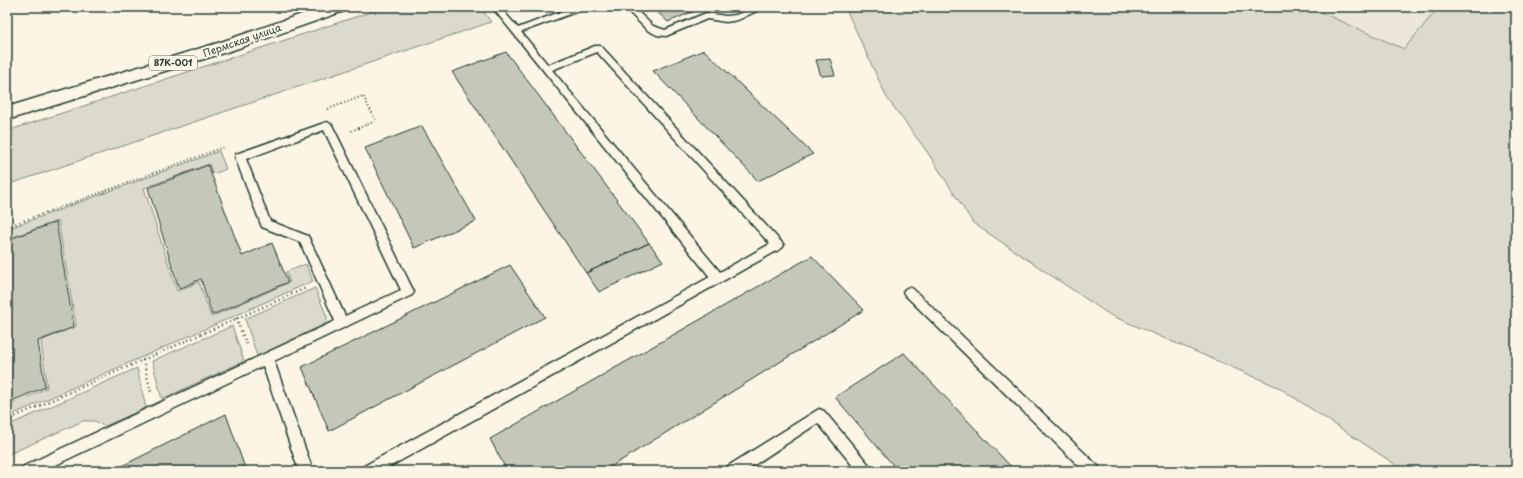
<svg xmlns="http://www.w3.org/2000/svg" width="1523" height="478" font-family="'Playpen Sans',sans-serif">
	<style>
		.built { fill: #ece7d8 }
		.green { fill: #dcdacc; stroke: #7e8c80 }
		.building { fill: #c5c7b9; stroke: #1f3d34 }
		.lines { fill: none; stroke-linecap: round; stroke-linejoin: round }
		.service-casing { stroke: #1f3d34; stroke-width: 3 }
		.primary-casing { stroke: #1f3d34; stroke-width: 3 }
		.path-far1 { stroke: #1f3d34; stroke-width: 2; stroke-dasharray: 1 2.5; stroke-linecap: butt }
		.path { stroke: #1f3d34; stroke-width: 2.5; stroke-dasharray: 1 3.5; stroke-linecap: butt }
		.service { fill: #fcf5e5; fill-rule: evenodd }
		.primary { fill: #fcf5e5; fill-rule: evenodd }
		.labels { text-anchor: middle; stroke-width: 4; stroke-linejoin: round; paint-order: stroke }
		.shield { fill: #fcf5e5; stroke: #617469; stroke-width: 1 }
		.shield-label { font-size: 9px; font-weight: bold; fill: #1f3d34 }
		.street-label { font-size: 10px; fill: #1f3d34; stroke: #fcf5e5 }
	</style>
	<rect width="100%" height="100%" fill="#fcf5e5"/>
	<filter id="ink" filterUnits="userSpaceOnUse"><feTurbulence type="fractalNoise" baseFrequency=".025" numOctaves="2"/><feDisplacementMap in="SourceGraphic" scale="8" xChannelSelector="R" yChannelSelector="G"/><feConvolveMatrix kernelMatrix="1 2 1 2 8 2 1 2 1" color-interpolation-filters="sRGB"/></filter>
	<g filter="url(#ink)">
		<path class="built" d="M1304,7H1444L1407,52Z"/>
		<path class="green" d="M386,7H480L491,22L7,185V131Z
			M845,7H1309L1404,49L1439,7H1516V471H1401L1393,463L1278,387L1110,315L973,223L928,153L887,98Z
			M219,151L226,169L213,174L209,164L144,188L177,291L199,282L211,317L290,282L286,272L306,264L313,281L7,417V406L47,388L41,341L76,326L58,221L7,239V229Z
			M315,288L327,317V322L323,325L257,356L245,319Z
			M232,326L244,361L162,399L152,361Z
			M137,368L146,408L105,426L100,424L95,421H83L7,455V426Z"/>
		<path class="building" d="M652,7H704L668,22Z
			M704,50L813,154L758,181L653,71Z
			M506,52L649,243L586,273L452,72Z
			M830,59L835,75L821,76L816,60Z
			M422,126L476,221L414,248L365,148Z
			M208,165L242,256L272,243L288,282L212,315L201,279L179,289L148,188Z
			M56,222L74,327L38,341L45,387L7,403V240Z
			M649,243L663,261L599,292L586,273Z
			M812,256L864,310L604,471H507L490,439Z
			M510,265L545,317L329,431L302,367Z
			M904,353L1015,471H898L835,397Z
			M226,414L246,471H112Z"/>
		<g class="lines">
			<g class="service-casing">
				<path id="service" d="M492,7H500L518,28L573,7H585L584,9L521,32L548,65L595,46H601L784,245L782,248L382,471H362L364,466L710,277ZM597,52L770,244L720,272L552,70Z
					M624,7H633L653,26L665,30L706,13L726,16L736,15L754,7H765L738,20L726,22L707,19L666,36L657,35L647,30Z
					M327,122L332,125L414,292L412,295L274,361L313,471H299L263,366L43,471H22L24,466L335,321L300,242L262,227L235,157L236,154ZM324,130L401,290L345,316L308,236L270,221L246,159Z
					M909,287L913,289L1098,466L1100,471H1084L905,295L903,292L905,289Z
					M819,409L824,411L870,466L872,471H857L818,423L745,471H726L728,466Z"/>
			</g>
			<g class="primary-casing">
				<path id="primary" d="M322,7H346L344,11L233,50L7,120V107L221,42Z"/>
			</g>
			<path class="path-far1" d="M328,109L363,96L376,121L351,131
				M51,211L224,147"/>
			<path class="path" d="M7,227L53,210
				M236,318L247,346
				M143,360L151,392
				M7,420L306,288"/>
			<use href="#service" class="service"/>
			<use href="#primary" class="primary"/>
		</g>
	</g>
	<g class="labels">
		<rect class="shield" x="149" y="56" width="48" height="14" rx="3"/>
		<g class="shield-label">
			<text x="173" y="66">87К-001</text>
		</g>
		<g class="street-label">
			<text transform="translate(242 40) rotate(-19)" y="4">Пермская улица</text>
		</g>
	</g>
	<rect width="1523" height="478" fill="none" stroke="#fcf5e5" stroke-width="24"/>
	<rect x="12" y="12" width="1499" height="454" fill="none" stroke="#1f3d34" stroke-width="1.5" filter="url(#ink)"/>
</svg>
